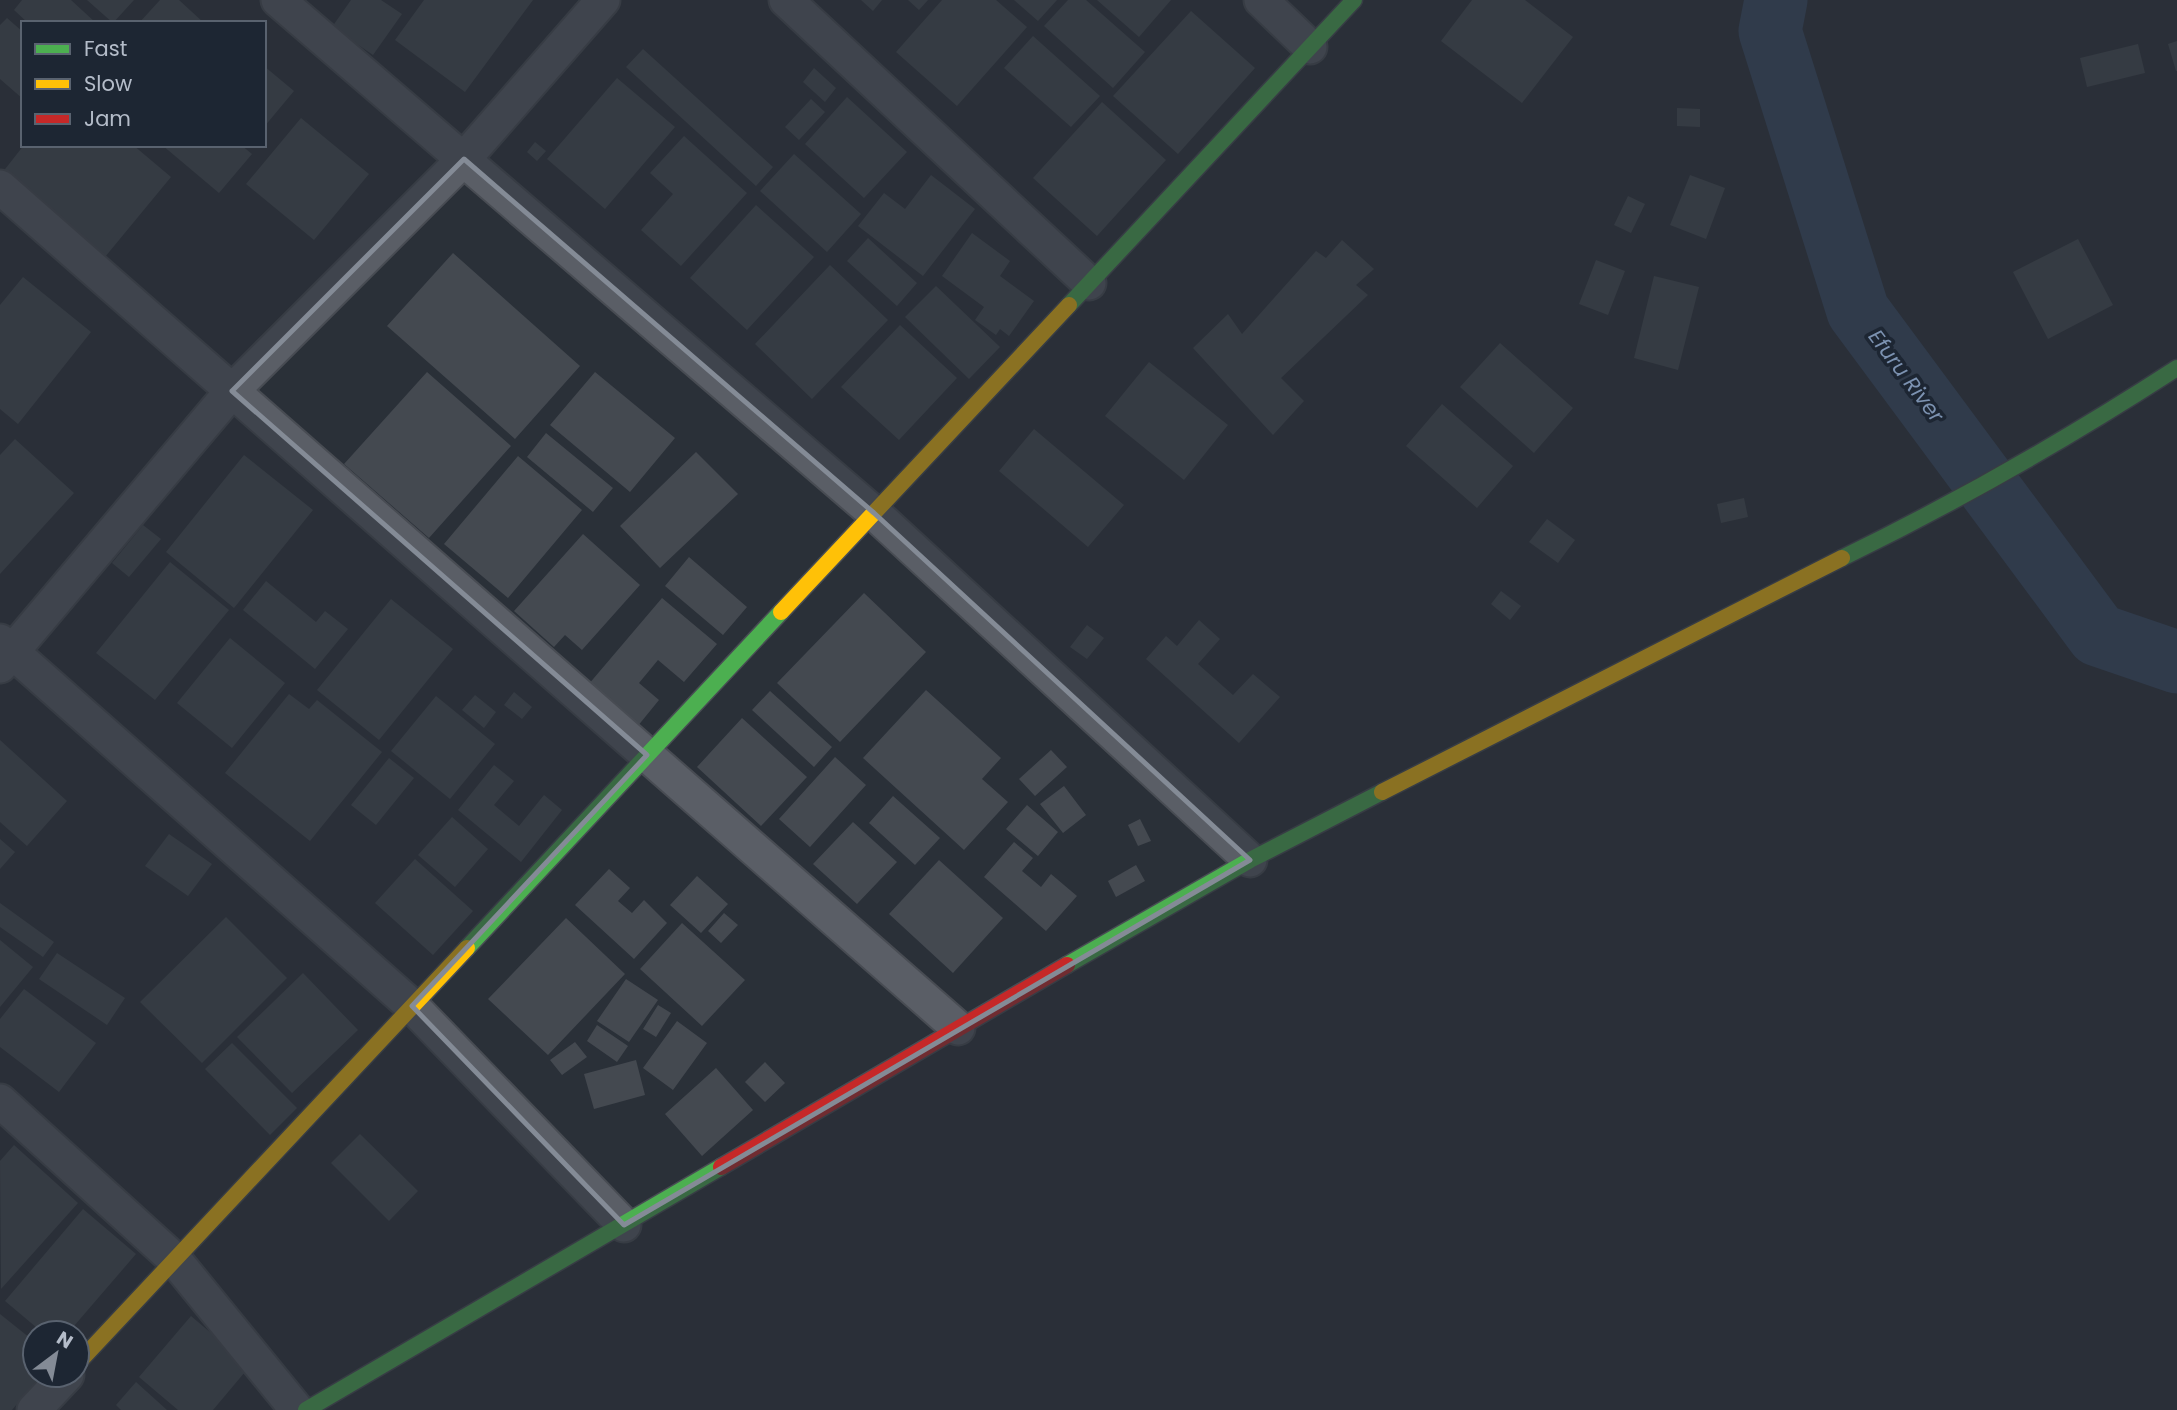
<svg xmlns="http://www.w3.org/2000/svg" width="2177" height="1410" font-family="Poppins,sans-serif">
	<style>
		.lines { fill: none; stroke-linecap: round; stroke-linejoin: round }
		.river { stroke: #384963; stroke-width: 63 }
		.building { fill: #444950 }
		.street-casing { stroke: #484c53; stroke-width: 37 }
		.fast-casing { stroke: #484c53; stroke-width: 19 }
		.slow-casing { stroke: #484c53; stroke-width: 19 }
		.jam-casing { stroke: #484c53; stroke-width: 19 }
		.street { stroke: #5a5e66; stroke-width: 33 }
		.fast { stroke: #4caf50; stroke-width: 16 }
		.slow { stroke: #ffc107; stroke-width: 16 }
		.jam { stroke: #c62828; stroke-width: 16 }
		.marked { fill: none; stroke: #848b96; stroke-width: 5; stroke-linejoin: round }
		.labels { text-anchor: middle; stroke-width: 7; stroke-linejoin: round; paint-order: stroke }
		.water-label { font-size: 21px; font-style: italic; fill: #7c92b1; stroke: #1d2633 }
	</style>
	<rect width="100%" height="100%" fill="#2a3038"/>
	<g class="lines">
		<path class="river" d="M1776,0L1770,31L1858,311L2098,635L2177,662"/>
	</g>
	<path class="building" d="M22,0H71L96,23H28L14,10Z
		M87,0H134L113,23Z
		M160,0H179L204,23H139Z
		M351,0H381L402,14L373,55L332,27Z
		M424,0H533L465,92L395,40Z
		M861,0H882L873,11Z
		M908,0H928L919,10Z
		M942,0H996L1027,27L957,106L896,52Z
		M1014,0H1057L1038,21Z
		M1068,0H1086L1145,52L1113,88L1044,26Z
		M1097,0H1171L1139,37Z
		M1472,0H1525L1573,37L1522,103L1441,41Z
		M1191,11L1255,68L1178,154L1113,96Z
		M7,18L23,32V99L0,79V25Z
		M1033,36L1100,96L1071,127L1004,68Z
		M2177,41V71H2176L2168,44Z
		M2138,44L2145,73L2087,87L2080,58Z
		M643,49L773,167L756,186L626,67Z
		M264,66L294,91L264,127Z
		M814,68L836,88L825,102L803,82Z
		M617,78L675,127L605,209L547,159Z
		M847,97L907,152L864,198L805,144Z
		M811,99L825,112L799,140L785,127Z
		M1102,102L1166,160L1097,236L1033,178Z
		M1677,108L1700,109V127L1677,126Z
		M301,118L369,174L314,240L246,184Z
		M684,136L747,193L681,266L641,230L673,194L650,173Z
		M535,142L546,151L537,161L527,152Z
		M24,145H133L171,177L105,257L2,173Z
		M162,145H241L252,154L219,193Z
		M794,154L861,214L827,252L760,191Z
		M931,175L975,209L923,276L858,226L884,193L905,209Z
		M1690,175L1725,188L1706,239L1670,225Z
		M1628,196L1645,204L1631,233L1614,225Z
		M756,205L814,257L747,330L690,278Z
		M972,233L1010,261L1000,276L1034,301L1009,336L1000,329L996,335L975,320L984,307L942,276Z
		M868,238L917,283L897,306L847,261Z
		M2078,239L2113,305L2048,339L2013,272Z
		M1342,240L1374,269L1356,285L1368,295L1281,378L1304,401L1273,435L1193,348L1228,314L1242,334L1316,251L1326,258Z
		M453,253L580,366L515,439L387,326Z
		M1596,260L1625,271L1608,315L1579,304Z
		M830,265L888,320L812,399L755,344Z
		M1654,276L1699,287L1678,370L1634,358Z
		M23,277L91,332L18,424L0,409V305Z
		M936,286L1000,347L969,379L905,317Z
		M900,325L957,378L899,440L841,387Z
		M1500,343L1573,408L1534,453L1460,387Z
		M1149,362L1228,425L1184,480L1105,416Z
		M427,372L511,446L429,538L344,464Z
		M595,372L675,438L630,492L550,425Z
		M1442,404L1513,466L1477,508L1406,446Z
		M1034,429L1124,505L1088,547L999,471Z
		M546,433L613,488L593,512L527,457Z
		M15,439L74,493L0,574V455Z
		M696,452L738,494L660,568L620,526Z
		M244,455L313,510L234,608L166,552Z
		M518,456L582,510L508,598L444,544Z
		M1744,498L1748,517L1721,523L1717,504Z
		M1547,519L1575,540L1558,563L1529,542Z
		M143,525L161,539L129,577L112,563Z
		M583,534L640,585L582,650L565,635L554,647L514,611Z
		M689,557L747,607L723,635L665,586Z
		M170,562L229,610L155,700L96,653Z
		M266,581L316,622L325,611L348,629L315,669L243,610Z
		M1501,591L1521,606L1510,620L1491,604Z
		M864,593L926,652L840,742L777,683Z
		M662,598L717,644L684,682L658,660L639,683L659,700L637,727L588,685Z
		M391,599L453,649L379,740L317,690Z
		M1199,620L1220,639L1198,664L1233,695L1253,674L1280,697L1239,743L1146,659L1166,636L1177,646Z
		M1087,625L1104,638L1087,659L1070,647Z
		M230,638L285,683L232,748L177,703Z
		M926,690L1001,758L982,779L1008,802L964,850L863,758Z
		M770,691L832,747L814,767L752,710Z
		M514,692L532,707L522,719L504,705Z
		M289,694L309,709L317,700L382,752L310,841L225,773Z
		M475,695L496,712L484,728L462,710Z
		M436,696L495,744L450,799L391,751Z
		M742,718L807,777L761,826L697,767Z
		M0,740L67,801L27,846L0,822Z
		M1051,750L1067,767L1035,796L1019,779Z
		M835,757L866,785L810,847L779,819Z
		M389,758L414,778L376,825L351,805Z
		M494,765L514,781L494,805L519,826L544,795L562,810L521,862L458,810Z
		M1064,786L1086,815L1063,833L1040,804Z
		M893,796L940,838L915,865L869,823Z
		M1027,805L1058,832L1038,856L1006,829Z
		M452,817L488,849L455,887L418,855Z
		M1140,819L1151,841L1138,846L1128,825Z
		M853,822L897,862L857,904L813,864Z
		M169,834L212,864L188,896L145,866Z
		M0,839L15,852L0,869Z
		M1014,842L1033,858L1022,871L1041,887L1051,874L1077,896L1046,931L984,877Z
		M415,859L473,911L433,955L375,903Z
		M939,860L1003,918L953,973L889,914Z
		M1136,865L1145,881L1116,897L1108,881Z
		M609,869L630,888L618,901L632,913L644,900L667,923L634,959L575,905Z
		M697,876L728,904L701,933L670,905Z
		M0,903L54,942L43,957L0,927Z
		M724,913L738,925L721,943L708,931Z
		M226,917L287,978L202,1063L140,1002Z
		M566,918L625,974L548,1055L488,999Z
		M682,923L745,980L702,1026L640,969Z
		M0,940L33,967L0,1007Z
		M57,953L125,998L107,1025L39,979Z
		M303,973L358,1030L292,1093L237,1037Z
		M626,979L658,1000L629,1042L597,1021Z
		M24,989L96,1043L59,1092L0,1047V1019Z
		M658,1005L671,1013L656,1037L643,1029Z
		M677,1021L707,1043L673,1090L643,1068Z
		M597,1025L628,1046L617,1062L587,1041Z
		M575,1042L587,1057L562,1075L550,1060Z
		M232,1043L297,1108L270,1135L205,1069Z
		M636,1060L645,1095L594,1109L584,1074Z
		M765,1062L785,1083L765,1102L745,1082Z
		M716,1068L753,1110L702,1156L665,1114Z
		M360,1134L418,1191L389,1221L331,1163Z
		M14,1145L78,1203L1,1289L0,1161Z
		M83,1209L136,1254L68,1333H43L5,1301Z
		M0,1314L35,1342V1375H41L12,1410H0Z
		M191,1316L250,1366L213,1410H178L139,1377Z
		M136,1382L167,1410H121L116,1405Z"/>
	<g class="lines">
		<g class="street-casing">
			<path id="street" d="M278,0L874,513L1250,860
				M786,0L1089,283
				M1261,0L1310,47
				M0,187L958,1028
				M0,641L412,1006L624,1225
				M0,666L232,391L464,159L603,0
				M0,1101L175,1260L297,1410
				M34,1410L67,1375"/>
		</g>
		<g class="fast-casing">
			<path id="fast" d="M1069,305L1354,0
				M1842,558C1957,502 2069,438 2177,368
				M467,948L781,612
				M1067,965L1250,860L1382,792
				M306,1410L721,1167"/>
		</g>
		<g class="slow-casing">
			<path id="slow" d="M781,612L1069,305
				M1382,792L1842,558
				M77,1364L467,948"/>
		</g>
		<g class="jam-casing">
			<path id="jam" d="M721,1167L1067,965"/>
		</g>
		<use href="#street" class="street"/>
		<use href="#fast" class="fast"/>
		<use href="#slow" class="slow"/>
		<use href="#jam" class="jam"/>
	</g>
	<path d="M0 0H2177V1410H0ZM464,159L874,513L1250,860L624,1225L412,1006L647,755L232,391Z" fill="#2a3038" fill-opacity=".55" fill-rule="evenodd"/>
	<path class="marked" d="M464,159L874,513L1250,860L624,1225L412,1006L647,755L232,391Z"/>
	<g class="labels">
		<g class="water-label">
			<text transform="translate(1906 376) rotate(53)" y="7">Efuru River</text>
		</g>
	</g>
	<rect x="21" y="21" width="245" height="126" fill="#1d2633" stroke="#59626f" stroke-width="2"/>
	<rect x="35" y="44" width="35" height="10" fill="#4caf50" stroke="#59626f" stroke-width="2"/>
	<text x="84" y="56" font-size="21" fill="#b4bcc9">Fast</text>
	<rect x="35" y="79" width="35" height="10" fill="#ffc107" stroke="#59626f" stroke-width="2"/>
	<text x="84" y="91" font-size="21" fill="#b4bcc9">Slow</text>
	<rect x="35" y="114" width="35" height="10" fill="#c62828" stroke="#59626f" stroke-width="2"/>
	<text x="84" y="126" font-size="21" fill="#b4bcc9">Jam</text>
	<g transform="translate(56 1354) rotate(32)"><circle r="33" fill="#1d2633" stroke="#59626f" stroke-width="2"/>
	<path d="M0-5L12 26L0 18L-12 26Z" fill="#848b96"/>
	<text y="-10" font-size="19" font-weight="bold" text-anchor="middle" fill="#b4bcc9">N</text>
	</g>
</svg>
